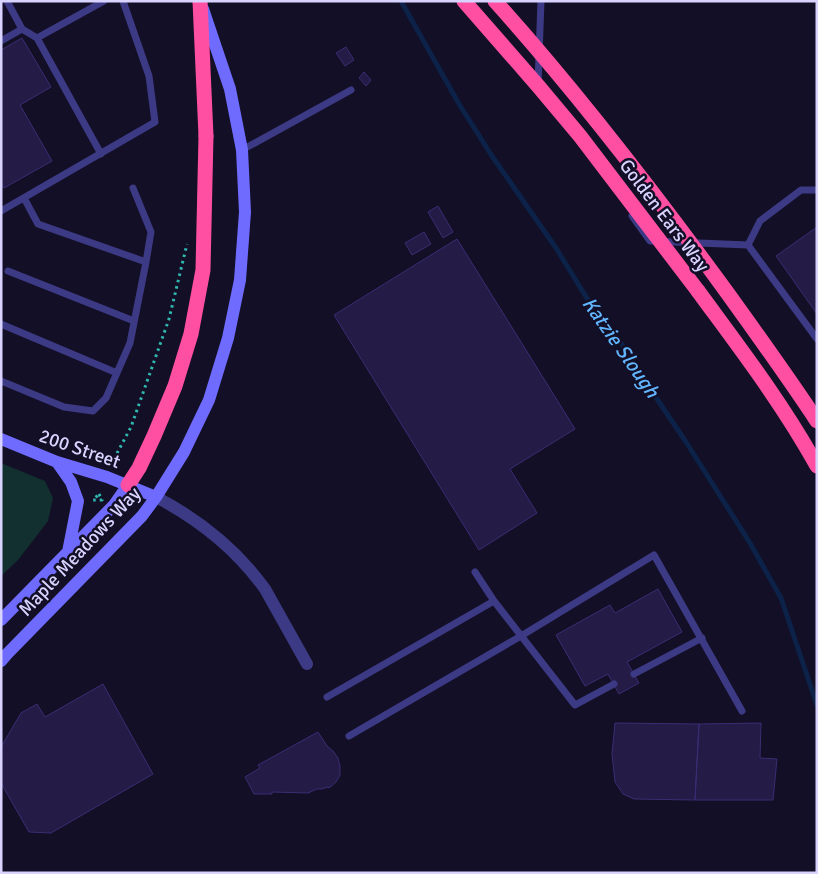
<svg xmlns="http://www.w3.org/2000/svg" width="818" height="874" font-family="Signika,sans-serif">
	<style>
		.green { fill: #12302f }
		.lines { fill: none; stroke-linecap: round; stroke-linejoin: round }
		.stream { stroke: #0c2248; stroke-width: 5 }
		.building { fill: #241b47; stroke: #3b2d73 }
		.path { stroke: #2fb8b0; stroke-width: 3; stroke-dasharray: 2.5 4; stroke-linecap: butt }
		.lane { stroke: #3d3a85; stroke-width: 7 }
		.street { stroke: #3d3a85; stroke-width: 12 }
		.secondary { stroke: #6f6bff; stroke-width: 12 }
		.highway { stroke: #ff4fa3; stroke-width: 15 }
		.highway-bridge { stroke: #ff4fa3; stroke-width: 15 }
		.labels { text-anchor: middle; stroke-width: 5; stroke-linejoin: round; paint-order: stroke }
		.street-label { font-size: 19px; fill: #d9d4ff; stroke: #130f26 }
		.water-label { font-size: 20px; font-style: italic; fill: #62b6ff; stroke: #130f26 }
	</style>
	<rect width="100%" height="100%" fill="#130f26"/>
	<path class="green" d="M1,463L45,481L53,498L48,521L18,560L1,576Z"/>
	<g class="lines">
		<path class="stream" d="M401,1L459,104L492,156L556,248L588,300L621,343L653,393L686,442L750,543L781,598L817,705"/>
	</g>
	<path class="building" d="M22,38L51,87L20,105L52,161L4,188L1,183V50Z
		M346,47L354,60L345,66L336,53Z
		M364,72L371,80L366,86L359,78Z
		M438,206L453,232L443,238L428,212Z
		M817,227V314L776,256Z
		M424,232L431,244L412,255L405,243Z
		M457,239L575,429L510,469L537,513L479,550L334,315Z
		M658,589L682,632L627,662L639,683L619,694L608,674L585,686L556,635L610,605L615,613Z
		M103,684L153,774L51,833L29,832L1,783V747L21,713L37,704L45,717Z
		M615,723L699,724L695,800L634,799L623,794L615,782L612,754Z
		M761,723L760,758L777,759L773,800H695L699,724Z
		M318,732L327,746L333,751L338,758L340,766V775L336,782L329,788L328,787L322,789H317L308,793L272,792V794H254L245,777L260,768L258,765Z"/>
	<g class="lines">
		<path class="path" d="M114,459L131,427L169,319L187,244
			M99,494L102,500H93Z"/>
		<path class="lane" d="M7,1L22,29L37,38
			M1,41L22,29
			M538,83L541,1
			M242,150L351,90
			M101,154L37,38L104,1
			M817,190H801L760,221L748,245L817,339
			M24,198L38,224L146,262
			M1,211L155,122L149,76L123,1
			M632,216L650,241L748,245
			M8,271L134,321
			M1,324L117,373
			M1,381L64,407L93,411L106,398L130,343L146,262L151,232L133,188
			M475,572L494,601L575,705L614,684
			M634,674L702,638
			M327,697L494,601
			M349,736L521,636L654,555L742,711"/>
		<path class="street" d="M156,497C198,519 237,550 265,589L307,664"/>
		<path class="secondary" d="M1,439L57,462L107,477L156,497
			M57,462L71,482L78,501L68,552
			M1,620L114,505L128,485
			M1,661L7,654L142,516L156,497L184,452L209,400L228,338L240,280L245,212L242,150L230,89L203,9"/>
		<path class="highway" d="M698,291C739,347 783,404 817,466
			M128,485L139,468L154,436L175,386L191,334L203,270L206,136"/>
		<path class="highway-bridge" d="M200,1L206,136
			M464,1L539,87L580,136L698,291
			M495,1C578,93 653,191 726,291C757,334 788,377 817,421"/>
	</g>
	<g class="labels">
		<g class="street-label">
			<text transform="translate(665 215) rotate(53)" y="7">Golden Ears Way</text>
			<text transform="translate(80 448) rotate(19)" y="7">200 Street</text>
			<text transform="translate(79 551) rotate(-47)" y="7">Maple Meadows Way</text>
		</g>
		<g class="water-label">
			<text transform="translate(621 347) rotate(55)" y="7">Katzie Slough</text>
		</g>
	</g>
	<rect width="818" height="874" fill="none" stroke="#d9d4ff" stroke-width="5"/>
</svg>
